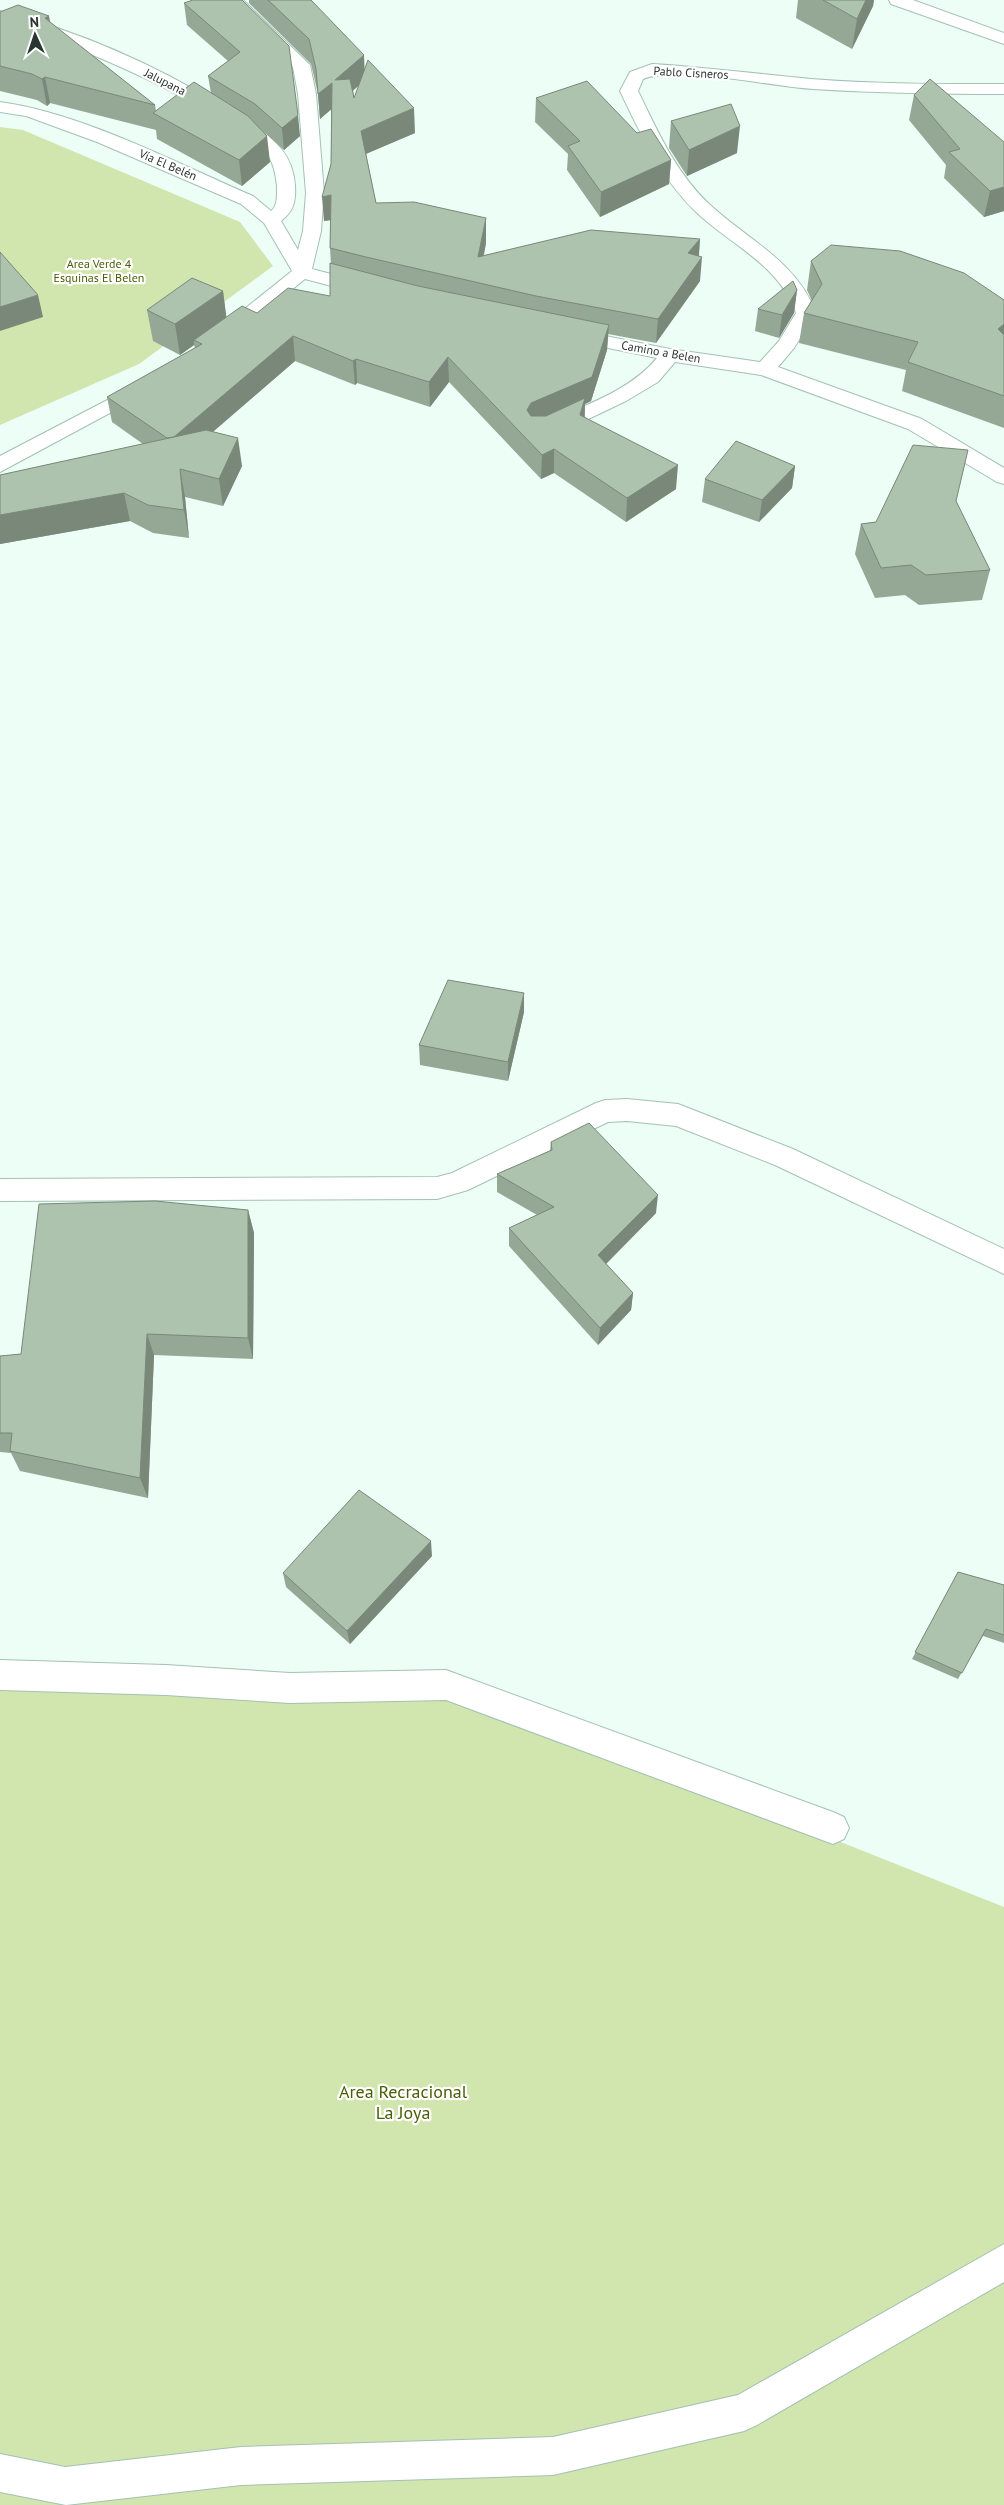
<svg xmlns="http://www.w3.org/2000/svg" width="1004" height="2505" font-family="'PT Sans',sans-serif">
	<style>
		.green { fill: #d1e5ae }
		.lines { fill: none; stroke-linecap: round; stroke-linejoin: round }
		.minor-casing { stroke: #a3c1b4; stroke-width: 2 }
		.minor { fill: #fff; fill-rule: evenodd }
		.wall { fill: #95a895; fill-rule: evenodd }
		.shaded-wall { fill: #798879 }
		.building { fill: #adc3ad; stroke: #798879 }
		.labels { text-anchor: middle; stroke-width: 4.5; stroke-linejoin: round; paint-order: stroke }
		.far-street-label { font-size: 12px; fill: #293530; stroke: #fff }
		.far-park-label { font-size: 12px; fill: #495e07; stroke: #fff }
		.near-park-label { font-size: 18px; fill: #495e07; stroke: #fff }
	</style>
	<rect width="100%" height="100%" fill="#ecfef6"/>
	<path class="green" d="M0,127L23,130L240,222L273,266L139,364L0,425Z
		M0,1681L446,1685L1004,1907V2505H0Z"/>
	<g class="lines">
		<g class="minor-casing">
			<path id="minor" d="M225,0H243L310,65L316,94L324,193L321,231L312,269L373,285L376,289L373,293L366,295L305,279L231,339H217L214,335L217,331L292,271L264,223L241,204L97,142L26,116L0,112V102C82,113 176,163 253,196L271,211C278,206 277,194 277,186C276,177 274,165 269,157C257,140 235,129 218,118C150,76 76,46 0,21V11C79,31 158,66 227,109C246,120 268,132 282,150C290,160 294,172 295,185C296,201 294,211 281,221L298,250L303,231L306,193L298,94L293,67Z
				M889,0H913L1004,33V44L891,4Z
				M652,64C705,67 758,74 811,79C875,84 940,84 1004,84V94C940,94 877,93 813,89C774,87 675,65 643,79L638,91C657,130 676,173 708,203C746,239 797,261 816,313L794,348L778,367L922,419L1004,468V484L997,482L908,429L761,375L675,362L658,382L626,401L557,434L550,435L543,434L540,429L543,424C582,406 629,392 657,358L564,339L561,335L564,331L571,329L670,349L760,362L779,341L796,313C780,265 729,244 695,211C661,178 640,133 620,91L630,72Z
				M140,383L147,385L150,389L147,393L0,472V456Z
				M627,1099L678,1104L793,1149L1004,1249V1274L775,1165L676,1126L627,1121L608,1122L468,1190L437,1199L0,1201V1179L437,1177L452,1173L596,1103L605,1100Z
				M0,1660L166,1665L290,1673L446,1670L833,1812L844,1817L849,1828L844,1839L833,1844L446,1700L290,1703L166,1695L0,1690Z
				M1004,2244V2282L757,2425L744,2431L553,2475L241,2485L66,2505L0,2492V2454L65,2467L241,2447L553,2437L738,2395Z"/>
		</g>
		<use href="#minor" class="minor"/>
	</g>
	<path class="wall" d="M242,0L300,136L284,150L256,125L270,162L242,186L157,139L156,130L50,103L47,106L37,100L0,91V12L50,23L155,105L156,111L211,93L208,76L228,61L187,25L184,3Z
		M249,0H311L365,70L415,133L366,154L376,203L486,218V243L484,255L700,239L699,256L700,281L656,343L608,334L607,350L591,401L585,404V417L676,489L626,522L554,473L541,479L449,382L430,407L357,383L355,385L295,361L213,432L242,466L223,506L185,497L189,538L153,533L130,521L0,544V475L143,444L112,422L107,397L195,348L194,345L180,355L153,341L147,310L223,291L226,317L257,313L330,296L331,264L330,248V220L324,221L331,164V109L320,119L318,94L311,64L249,3ZM359,85L354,98L353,90Z
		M798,0H874L873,6L852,49L796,18Z
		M914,95L1004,142V211L984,217L944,178L946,165L909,120Z
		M536,98L637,133L671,160L669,184L600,217L567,170L568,154L535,122Z
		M671,121L737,153L687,176L669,148Z
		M811,261L1004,300V428L902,391L906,370L799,343L804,313L812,301L807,290Z
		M797,290L794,313L779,338L755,331L758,309Z
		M795,466L792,488L759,522L702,502L705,479Z
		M956,501L990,570L982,600L919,605L905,595L875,598L855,554L861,524L876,522Z
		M524,1012L508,1081L420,1065L419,1045Z
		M551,1142L656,1213L606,1264L633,1293L631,1310L598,1345L509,1246V1228L537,1215L497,1192V1174L550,1151Z
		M248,1210L254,1233L253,1359L154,1355L148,1498L20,1471L11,1453L0,1452V1356L21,1354Z
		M432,1556L350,1644L286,1587L283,1573Z
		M958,1572L1004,1585V1643L983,1636L958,1679L912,1659Z"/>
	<path class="shaded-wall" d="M866,0H874L873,6L852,49L857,19Z
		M49,16L54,42L45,18Z
		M364,55L365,80L337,105L335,80Z
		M45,77L50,103L47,106L42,79Z
		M332,83L334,107L320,119L318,94Z
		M414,108L415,133L363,155L361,131Z
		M298,115L300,136L284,150L282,128Z
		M740,126L737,153L687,176L689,150Z
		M267,136L270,162L242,186L239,160Z
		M671,160L669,184L600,217L601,192Z
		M1004,187V211L984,217L990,191Z
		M331,195L332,220L324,221L322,197Z
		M486,218V243L478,281V257Z
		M700,239L698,263L702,257L700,281L656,343L658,319L688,253Z
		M797,290L794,313L779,338L782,315Z
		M223,291L227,322L194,340V345L180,355L175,324Z
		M38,295L43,317L0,331V307Z
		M1004,324V348L998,329Z
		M609,325L607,350L591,401L585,404L584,423L526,435L527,410L531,403Z
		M293,336L295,361L174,465L170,440Z
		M448,357L449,382L430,407L429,382Z
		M356,359L357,383L355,385L353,361Z
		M238,438L242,466L223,506L219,479Z
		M554,449V473L541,479L542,455Z
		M678,465L676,489L626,522L627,498Z
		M795,466L792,488L759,522L762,500Z
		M180,469L185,497L189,538L184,510Z
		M124,493L130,521L0,544V515Z
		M524,993V1012L508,1081V1062Z
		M658,1195L656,1213L597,1273L598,1255Z
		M248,1210L254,1233L253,1359L248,1338Z
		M633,1293L631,1310L598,1345L600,1328Z
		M147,1334L154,1355L148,1498L140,1478Z
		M431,1541L432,1556L350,1644L347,1631Z"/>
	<path class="building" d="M193,0H242L289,46L298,115L282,128L255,104L208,76L240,52L184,3Z
		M268,0H311L364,55L335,80L350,79L354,98L368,60L414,108L361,131L376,203L414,202L486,218L478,257L591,230L700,239L688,253L702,257L658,319L536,296L366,257L330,248L331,195L322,197L331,164L332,83L318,94L316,69L309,39Z
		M823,0H866L857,19Z
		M18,5L49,16L45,18L155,105L45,77L42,79L32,74L0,66V12Z
		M930,79L1004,142V187L990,191L949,152L960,149L914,95Z
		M587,81L637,133L651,129L671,160L601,192L568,146L580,141L536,98Z
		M194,82L248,116L267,136L239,160L153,113Z
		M731,104L740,126L689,150L671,121Z
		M831,245L900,251L964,273L1004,300V324L998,329L1004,335V396L908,362L918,342L804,313L822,284L811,261Z
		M0,252L38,295L0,307Z
		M330,263L418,286L609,325L592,377L531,403L527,410L531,416H546L585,398L580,415L678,465L627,498L554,449L542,455L448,357L429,382L356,359L353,361L293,336L174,437L167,438L107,397L202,344L194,340L242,306L257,313L288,288L330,296Z
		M192,278L223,291L175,324L147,310Z
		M793,281L797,290L782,315L758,309Z
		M206,430L238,438L219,479L180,469L184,510L148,505L124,493L0,515V475Z
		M736,441L795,466L762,500L705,479Z
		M913,445L968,450L956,501L990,570L926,575L911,565L881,568L861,524L876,522Z
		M448,980L524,993L508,1062L419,1045Z
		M589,1123L658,1195L598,1255L633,1293L600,1328L509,1228L554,1207L497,1174L552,1150L551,1142Z
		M155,1201L248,1210V1338L147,1334L140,1478L10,1451L12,1433H0V1356L21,1354L39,1204Z
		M359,1490L431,1541L347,1631L283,1573Z
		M958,1572L1004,1585V1635L986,1629L962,1673L915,1652Z"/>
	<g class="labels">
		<g class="far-street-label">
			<text transform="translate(691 73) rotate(3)" y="4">Pablo Cisneros</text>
			<text transform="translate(165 82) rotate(27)" y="4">Jalupana</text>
			<text transform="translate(168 165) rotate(23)" y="4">Vía El Belén</text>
			<text transform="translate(661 352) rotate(10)" y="4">Camino a Belen</text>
		</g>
		<g class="far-park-label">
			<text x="99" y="268">Area Verde 4<tspan x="99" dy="14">Esquinas El Belen</tspan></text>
		</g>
		<g class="near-park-label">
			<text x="403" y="2098">Area Recracional<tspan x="403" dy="21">La Joya</tspan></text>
		</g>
	</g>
	<g transform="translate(35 35) rotate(357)" stroke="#ffffff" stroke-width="4" paint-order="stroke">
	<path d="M0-4L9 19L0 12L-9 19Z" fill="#293530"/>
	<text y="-8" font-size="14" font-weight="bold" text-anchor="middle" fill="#293530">N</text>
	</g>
</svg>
